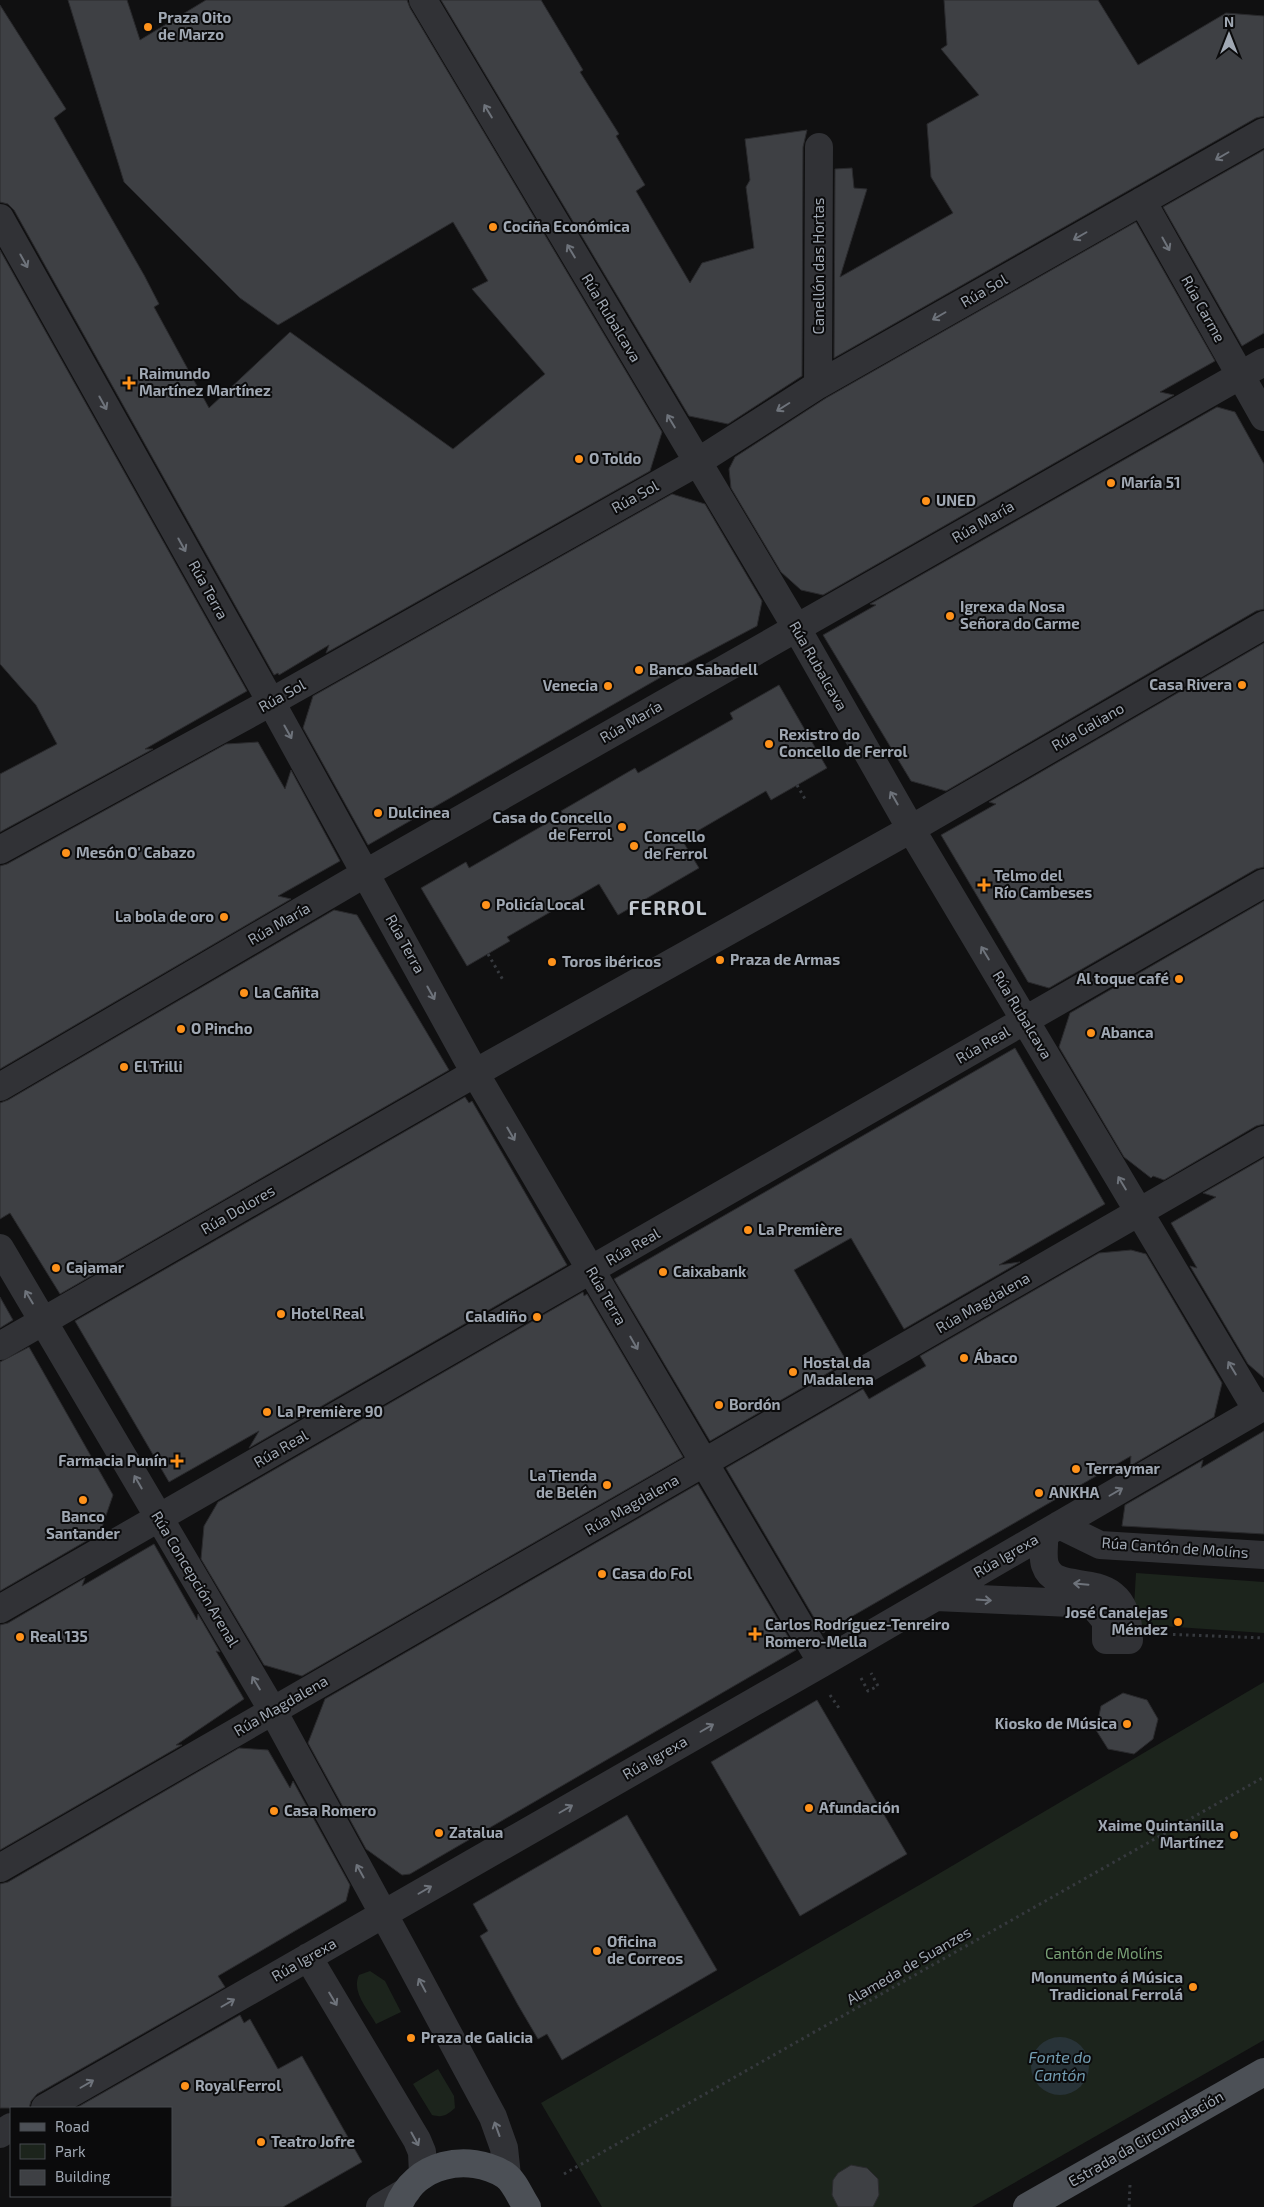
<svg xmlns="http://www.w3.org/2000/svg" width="1264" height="2207" font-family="'Exo 2',sans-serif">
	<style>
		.green { fill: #1c241c }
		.water { fill: #283338 }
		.building { fill: #3e4044; stroke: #2a2a2d }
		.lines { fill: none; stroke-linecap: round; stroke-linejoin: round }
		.path { stroke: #36393e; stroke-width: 3; stroke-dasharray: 2.5 4; stroke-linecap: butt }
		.minor { stroke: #313236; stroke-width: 28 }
		.major { stroke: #4c5056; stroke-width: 28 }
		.oneway { stroke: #6e737b }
		.poi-dot { fill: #fe921b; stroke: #0b0b0c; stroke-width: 2 }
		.labels { text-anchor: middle; stroke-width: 4; stroke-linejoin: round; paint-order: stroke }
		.poi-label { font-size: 15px; font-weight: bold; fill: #a0a8b3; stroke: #0b0b0c; text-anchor: start }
		.street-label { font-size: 15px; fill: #a0a8b3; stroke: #0b0b0c }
		.park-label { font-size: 15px; fill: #78a075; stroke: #0b0b0c }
		.water-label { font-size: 16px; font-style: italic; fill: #739db2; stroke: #0b0b0c }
		.district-label { font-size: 20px; font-weight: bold; letter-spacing: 1px; fill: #c1c7cf; stroke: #0b0b0c }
	</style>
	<rect width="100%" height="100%" fill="#101011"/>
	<path class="green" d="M1136,1573L1264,1582V1633L1133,1624Z
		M1264,1682V2040L972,2207H602L541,2103L935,1876Z
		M370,1971L385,1981L401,2012L376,2024C368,2009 351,1992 359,1975Z
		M438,2069L454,2096L455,2108C447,2115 443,2118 432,2115L413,2084Z"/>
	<path class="water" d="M1031 2066a29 29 0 1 1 58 0a29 29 0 1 1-58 0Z"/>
	<path class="building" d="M68,0H127L140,40L206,0H407L410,8L662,432L650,471L326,653L329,645L279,675L278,673L274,675L14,210L8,204L0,202V5L66,109L54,118L144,275L159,304L154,307L209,408L290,332L453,449L545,374L472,289L488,281L453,222L278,325L240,298L124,182Z
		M441,0H541L583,70L580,72L619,134L616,136L645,185L636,191L690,283L702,263L754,248L746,187L750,180L745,139L807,130L803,147L802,376L728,424L689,416Z
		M944,0H1098L1138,65L1226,13L1264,16V116L1256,118L834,358L835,169L852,168L854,188L867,189L840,277L953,213L931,177L927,124L979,95L941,49L947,45Z
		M1264,150V333L1242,346L1163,207Z
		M1136,222L1215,361L1160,392L1174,395L823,595L801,590L781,572L731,488L729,469L735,457L826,398Z
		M0,250L247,691L145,749H153L0,832V774L57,744L36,705L0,664Z
		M1217,407L1235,412L1264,464V609L1256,611L946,791L911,781L823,635L876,605L870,604Z
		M672,494L705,504L762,601L757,626L670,672L368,845L303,728L313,696Z
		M1264,643V867L1256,869L1049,988L1028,982L941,835L996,804L989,802Z
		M779,685L827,768L771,800L766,791L682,840L699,868L618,915L599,884L507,937L510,941L467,966L421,888L466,862L469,868L563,814L561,811L635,768L638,773L733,719L730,713Z
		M258,742L285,789L291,770L340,861L278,896L291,899L0,1069V866L7,864L226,744Z
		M1264,901V1124L1256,1126L1164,1180L1153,1176L1151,1178L1124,1157L1059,1047L1070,1013Z
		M334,910L357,915L449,1070L60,1294L10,1213L0,1219V1103L8,1100Z
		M1015,1048L1105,1204L999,1265L1020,1262L904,1329L851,1238L794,1270L847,1362L710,1441L614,1279Z
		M465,1097L469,1103L472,1101L567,1265L249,1448L259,1431L169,1482L75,1321Z
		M1264,1158V1378L1248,1364L1190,1266L1197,1268L1171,1223L1216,1197L1203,1193Z
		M1131,1250L1146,1254L1222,1383L1214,1417L1130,1466L1131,1456L823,1633L726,1468L863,1389L869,1399L926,1366L920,1356L1099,1253Z
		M583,1292L584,1296L587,1294L683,1457L302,1676L264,1665L201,1559L204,1526L218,1502Z
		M0,1297L13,1320L0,1328Z
		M29,1347L113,1495L100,1533L0,1591V1362Z
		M1264,1431V1534L1122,1526L1125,1505L1203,1460L1201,1468Z
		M698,1484L796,1650L410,1874L402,1875L366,1849L308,1743L325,1699Z
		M154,1544L197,1620L198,1614L220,1652L216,1651L244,1699L176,1745H182L0,1850V1625L8,1623L85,1578L82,1586Z
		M1123,1693L1147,1700L1158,1719L1153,1739L1134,1754L1108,1749L1096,1730L1101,1706Z
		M817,1700L907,1854L800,1916L711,1762Z
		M239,1748L268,1750L290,1788L293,1781L350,1885L346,1901L218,1976L225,1987L37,2094L31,2101L29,2108H0V1884L8,1882Z
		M627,1815L717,1970L562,2060L547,2034L538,2039L518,2005L480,1936L488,1931L473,1904Z
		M240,2015L244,2023L250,2019L278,2069L302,2056L362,2162L283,2207H171V2108H76Z
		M851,2165L867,2168L878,2179L879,2195L873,2207H838L832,2195L833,2180L838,2173Z"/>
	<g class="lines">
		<path class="path" d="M797,785L805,799
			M488,954L503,980
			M1160,1634L1264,1638
			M861,1678L868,1691L878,1686L871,1673
			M830,1695L841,1711
			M564,2174L1264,1777
			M1129,2207L1130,2185"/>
		<path class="minor" d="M423,0L796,627L911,829L1257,1410
			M1142,201L1264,417
			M0,218L271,702L475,1073L822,1663
			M818,385L819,147
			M0,850L271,702L696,463L818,385L1264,132
			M0,1087L366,873L1264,362
			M0,1248L273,1711L408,1959L493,2117L504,2148L507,2176
			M0,1346L491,1064L911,829L1264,625
			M1059,1525L1100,1545L1264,1555
			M936,1597L1092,1604L1106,1621V1640H1129C1128,1559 1057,1602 1045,1565C1042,1556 1045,1543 1044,1534
			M0,1609L1264,883
			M0,1868L1264,1140
			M308,1957L417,2140L422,2152L423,2175
			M45,2108L822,1663L1264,1406
			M0,2134L11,2127
			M380,2207L407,2191"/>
		<path class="major" d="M398,2207C414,2163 468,2152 505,2175C515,2182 520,2197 527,2207
			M1027,2207L1264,2072"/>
	</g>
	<defs><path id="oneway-shaft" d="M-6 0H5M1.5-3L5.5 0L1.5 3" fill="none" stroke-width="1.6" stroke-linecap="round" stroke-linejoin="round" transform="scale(1.25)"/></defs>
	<g class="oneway">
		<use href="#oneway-shaft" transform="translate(488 111) rotate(-121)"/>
		<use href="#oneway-shaft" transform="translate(1222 156) rotate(150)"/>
		<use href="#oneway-shaft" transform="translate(1080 236) rotate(150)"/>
		<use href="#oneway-shaft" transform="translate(1166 244) rotate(61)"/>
		<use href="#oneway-shaft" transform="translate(571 251) rotate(-121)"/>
		<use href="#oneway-shaft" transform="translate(24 261) rotate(61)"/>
		<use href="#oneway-shaft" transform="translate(939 316) rotate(150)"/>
		<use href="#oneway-shaft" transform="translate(103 403) rotate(61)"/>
		<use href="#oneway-shaft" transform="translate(783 407) rotate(148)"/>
		<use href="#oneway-shaft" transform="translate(671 421) rotate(-121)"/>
		<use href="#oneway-shaft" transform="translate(182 545) rotate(61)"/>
		<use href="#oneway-shaft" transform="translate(288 732) rotate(61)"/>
		<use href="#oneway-shaft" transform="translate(894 798) rotate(-120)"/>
		<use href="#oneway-shaft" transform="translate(985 953) rotate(-121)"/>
		<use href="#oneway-shaft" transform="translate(431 993) rotate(61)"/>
		<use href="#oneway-shaft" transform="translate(511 1134) rotate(60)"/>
		<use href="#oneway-shaft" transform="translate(1122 1183) rotate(-121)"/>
		<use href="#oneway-shaft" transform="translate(29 1297) rotate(-121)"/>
		<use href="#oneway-shaft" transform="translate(634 1343) rotate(60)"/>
		<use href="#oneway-shaft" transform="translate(1232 1368) rotate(-121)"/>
		<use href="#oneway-shaft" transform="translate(138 1482) rotate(-120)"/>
		<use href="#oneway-shaft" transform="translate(1116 1492) rotate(-30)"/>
		<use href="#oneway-shaft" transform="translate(1081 1584) rotate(-175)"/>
		<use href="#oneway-shaft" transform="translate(984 1600) rotate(4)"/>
		<use href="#oneway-shaft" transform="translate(256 1683) rotate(-121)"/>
		<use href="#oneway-shaft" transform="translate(707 1728) rotate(-30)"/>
		<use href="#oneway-shaft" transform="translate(566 1809) rotate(-30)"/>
		<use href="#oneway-shaft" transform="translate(360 1871) rotate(-119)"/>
		<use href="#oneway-shaft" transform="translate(425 1890) rotate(-30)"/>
		<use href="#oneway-shaft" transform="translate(422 1985) rotate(-118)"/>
		<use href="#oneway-shaft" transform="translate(333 1999) rotate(59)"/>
		<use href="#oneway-shaft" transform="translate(228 2003) rotate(-30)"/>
		<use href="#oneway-shaft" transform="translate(87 2084) rotate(-30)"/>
		<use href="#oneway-shaft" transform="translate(497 2129) rotate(-110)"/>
		<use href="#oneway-shaft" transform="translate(415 2139) rotate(61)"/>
	</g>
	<g class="poi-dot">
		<circle cx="148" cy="27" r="5"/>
		<circle cx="493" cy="227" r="5"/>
		<path d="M126.5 375.5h5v5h5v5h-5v5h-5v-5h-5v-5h5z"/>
		<circle cx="579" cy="459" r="5"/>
		<circle cx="1111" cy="483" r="5"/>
		<circle cx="926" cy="501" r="5"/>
		<circle cx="950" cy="616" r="5"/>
		<circle cx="639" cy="670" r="5"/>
		<circle cx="1242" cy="685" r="5"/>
		<circle cx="608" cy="686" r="5"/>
		<circle cx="769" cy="744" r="5"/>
		<circle cx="378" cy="813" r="5"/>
		<circle cx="622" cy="827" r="5"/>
		<circle cx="634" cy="846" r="5"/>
		<circle cx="66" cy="853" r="5"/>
		<path d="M981.5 877.5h5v5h5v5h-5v5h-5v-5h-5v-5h5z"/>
		<circle cx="486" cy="905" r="5"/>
		<circle cx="224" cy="917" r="5"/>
		<circle cx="720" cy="960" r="5"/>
		<circle cx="552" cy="962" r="5"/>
		<circle cx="1179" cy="979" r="5"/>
		<circle cx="244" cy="993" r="5"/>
		<circle cx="181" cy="1029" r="5"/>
		<circle cx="1091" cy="1033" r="5"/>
		<circle cx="124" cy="1067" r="5"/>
		<circle cx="748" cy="1230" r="5"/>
		<circle cx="56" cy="1268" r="5"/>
		<circle cx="663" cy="1272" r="5"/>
		<circle cx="281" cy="1314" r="5"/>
		<circle cx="537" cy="1317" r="5"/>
		<circle cx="964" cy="1358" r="5"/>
		<circle cx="793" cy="1372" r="5"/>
		<circle cx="719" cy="1405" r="5"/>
		<circle cx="267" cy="1412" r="5"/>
		<path d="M174.5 1453.5h5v5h5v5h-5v5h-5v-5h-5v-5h5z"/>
		<circle cx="1076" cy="1469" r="5"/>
		<circle cx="607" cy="1485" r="5"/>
		<circle cx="1039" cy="1493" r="5"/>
		<circle cx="83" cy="1500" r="5"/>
		<circle cx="602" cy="1574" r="5"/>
		<circle cx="1178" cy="1622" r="5"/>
		<path d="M752.5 1626.5h5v5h5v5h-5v5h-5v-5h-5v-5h5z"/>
		<circle cx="20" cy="1637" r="5"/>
		<circle cx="1127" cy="1724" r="5"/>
		<circle cx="809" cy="1808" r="5"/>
		<circle cx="274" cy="1811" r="5"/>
		<circle cx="439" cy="1833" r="5"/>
		<circle cx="1234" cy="1835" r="5"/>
		<circle cx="597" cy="1951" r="5"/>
		<circle cx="1193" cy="1987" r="5"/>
		<circle cx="411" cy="2038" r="5"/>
		<circle cx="185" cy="2086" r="5"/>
		<circle cx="261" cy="2142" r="5"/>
	</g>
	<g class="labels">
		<g class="poi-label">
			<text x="158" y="23">Praza Oito<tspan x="158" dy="17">de Marzo</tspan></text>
			<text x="503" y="232">Cociña Económica</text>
			<text x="139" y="379">Raimundo<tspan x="139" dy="17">Martínez Martínez</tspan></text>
			<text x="589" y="464">O Toldo</text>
			<text x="1121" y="488">María 51</text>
			<text x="936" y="506">UNED</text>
			<text x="960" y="612">Igrexa da Nosa<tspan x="960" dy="17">Señora do Carme</tspan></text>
			<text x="649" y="675">Banco Sabadell</text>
			<text x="1232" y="690" text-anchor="end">Casa Rivera</text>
			<text x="598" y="691" text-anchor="end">Venecia</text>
			<text x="779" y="740">Rexistro do<tspan x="779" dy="17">Concello de Ferrol</tspan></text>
			<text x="388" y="818">Dulcinea</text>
			<text x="612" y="823" text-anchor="end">Casa do Concello<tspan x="612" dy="17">de Ferrol</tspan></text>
			<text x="644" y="842">Concello<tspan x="644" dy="17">de Ferrol</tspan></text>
			<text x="76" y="858">Mesón O' Cabazo</text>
			<text x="994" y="881">Telmo del<tspan x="994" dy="17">Río Cambeses</tspan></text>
			<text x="496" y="910">Policía Local</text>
			<text x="214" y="922" text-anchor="end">La bola de oro</text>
			<text x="730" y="965">Praza de Armas</text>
			<text x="562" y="967">Toros ibéricos</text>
			<text x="1169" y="984" text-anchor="end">Al toque café</text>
			<text x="254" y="998">La Cañita</text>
			<text x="191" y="1034">O Pincho</text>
			<text x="1101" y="1038">Abanca</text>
			<text x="134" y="1072">El Trilli</text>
			<text x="758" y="1235">La Première</text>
			<text x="66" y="1273">Cajamar</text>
			<text x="673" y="1277">Caixabank</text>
			<text x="291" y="1319">Hotel Real</text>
			<text x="527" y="1322" text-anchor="end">Caladiño</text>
			<text x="974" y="1363">Ábaco</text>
			<text x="803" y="1368">Hostal da<tspan x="803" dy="17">Madalena</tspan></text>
			<text x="729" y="1410">Bordón</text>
			<text x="277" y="1417">La Première 90</text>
			<text x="167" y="1466" text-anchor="end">Farmacia Punín</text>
			<text x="1086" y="1474">Terraymar</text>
			<text x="597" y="1481" text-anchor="end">La Tienda<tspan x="597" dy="17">de Belén</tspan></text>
			<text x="1049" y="1498">ANKHA</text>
			<text x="83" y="1522" text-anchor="middle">Banco<tspan x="83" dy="17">Santander</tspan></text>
			<text x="612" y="1579">Casa do Fol</text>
			<text x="1168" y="1618" text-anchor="end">José Canalejas<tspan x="1168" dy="17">Méndez</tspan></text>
			<text x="765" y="1630">Carlos Rodríguez-Tenreiro<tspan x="765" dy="17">Romero-Mella</tspan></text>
			<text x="30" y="1642">Real 135</text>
			<text x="1117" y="1729" text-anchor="end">Kiosko de Música</text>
			<text x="819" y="1813">Afundación</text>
			<text x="284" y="1816">Casa Romero</text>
			<text x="1224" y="1831" text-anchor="end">Xaime Quintanilla<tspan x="1224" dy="17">Martínez</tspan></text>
			<text x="449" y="1838">Zatalua</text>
			<text x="607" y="1947">Oficina<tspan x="607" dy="17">de Correos</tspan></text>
			<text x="1183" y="1983" text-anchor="end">Monumento á Música<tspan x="1183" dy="17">Tradicional Ferrolá</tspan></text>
			<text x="421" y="2043">Praza de Galicia</text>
			<text x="195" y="2091">Royal Ferrol</text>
			<text x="271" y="2147">Teatro Jofre</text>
		</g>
		<g class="street-label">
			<text transform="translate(819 266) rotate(-90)" y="5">Canellón das Hortas</text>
			<text transform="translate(984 291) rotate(-30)" y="5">Rúa Sol</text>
			<text transform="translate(1203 309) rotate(61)" y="5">Rúa Carme</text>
			<text transform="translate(611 318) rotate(59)" y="5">Rúa Rubalcava</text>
			<text transform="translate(635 497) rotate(-29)" y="5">Rúa Sol</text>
			<text transform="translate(983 522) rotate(-30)" y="5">Rúa María</text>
			<text transform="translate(208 590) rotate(61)" y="5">Rúa Terra</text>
			<text transform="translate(818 666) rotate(60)" y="5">Rúa Rubalcava</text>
			<text transform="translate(282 696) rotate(-29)" y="5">Rúa Sol</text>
			<text transform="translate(631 722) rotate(-30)" y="5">Rúa María</text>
			<text transform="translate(1088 727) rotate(-30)" y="5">Rúa Galiano</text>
			<text transform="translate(279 924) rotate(-30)" y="5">Rúa María</text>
			<text transform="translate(405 944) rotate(61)" y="5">Rúa Terra</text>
			<text transform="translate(1022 1015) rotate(59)" y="5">Rúa Rubalcava</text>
			<text transform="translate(983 1045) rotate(-30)" y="5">Rúa Real</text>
			<text transform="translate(238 1210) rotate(-30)" y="5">Rúa Dolores</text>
			<text transform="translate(633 1247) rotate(-30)" y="5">Rúa Real</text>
			<text transform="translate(606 1296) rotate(60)" y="5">Rúa Terra</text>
			<text transform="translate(983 1303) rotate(-30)" y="5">Rúa Magdalena</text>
			<text transform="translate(281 1449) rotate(-30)" y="5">Rúa Real</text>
			<text transform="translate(632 1505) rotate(-30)" y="5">Rúa Magdalena</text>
			<text transform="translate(1175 1548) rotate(4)" y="5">Rúa Cantón de Molíns</text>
			<text transform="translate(1006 1556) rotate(-30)" y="5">Rúa Igrexa</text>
			<text transform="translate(195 1579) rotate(59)" y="5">Rúa Concepción Arenal</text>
			<text transform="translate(281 1706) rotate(-30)" y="5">Rúa Magdalena</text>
			<text transform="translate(655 1758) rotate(-30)" y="5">Rúa Igrexa</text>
			<text transform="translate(304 1960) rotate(-30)" y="5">Rúa Igrexa</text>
			<text transform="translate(909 1966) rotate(-30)" y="5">Alameda de Suanzes</text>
			<text transform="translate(1146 2139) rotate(-30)" y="5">Estrada da Circunvalación</text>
		</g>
		<g class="park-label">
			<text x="1104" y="1959">Cantón de Molíns</text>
		</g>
		<g class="water-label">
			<text x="1060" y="2063">Fonte do<tspan x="1060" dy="18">Cantón</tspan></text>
		</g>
		<g class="district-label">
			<text x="668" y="915">FERROL</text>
		</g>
	</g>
	<rect x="10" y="2107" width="162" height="90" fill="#0b0b0c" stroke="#474a4f"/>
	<rect x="20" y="2123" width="25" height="8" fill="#4c5056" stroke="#474a4f"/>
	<text x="55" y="2132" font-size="15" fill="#a0a8b3">Road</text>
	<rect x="20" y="2144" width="25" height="15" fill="#1c241c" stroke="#474a4f"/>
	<text x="55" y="2157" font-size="15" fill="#a0a8b3">Park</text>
	<rect x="20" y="2170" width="25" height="15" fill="#3e4044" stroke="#474a4f"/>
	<text x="55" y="2182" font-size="15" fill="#a0a8b3">Building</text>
	<g transform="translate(1229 35)" stroke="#0b0b0c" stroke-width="4" paint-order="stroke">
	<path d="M0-4L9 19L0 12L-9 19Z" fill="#a0a8b3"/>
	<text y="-8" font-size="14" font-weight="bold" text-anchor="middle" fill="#a0a8b3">N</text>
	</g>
</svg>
